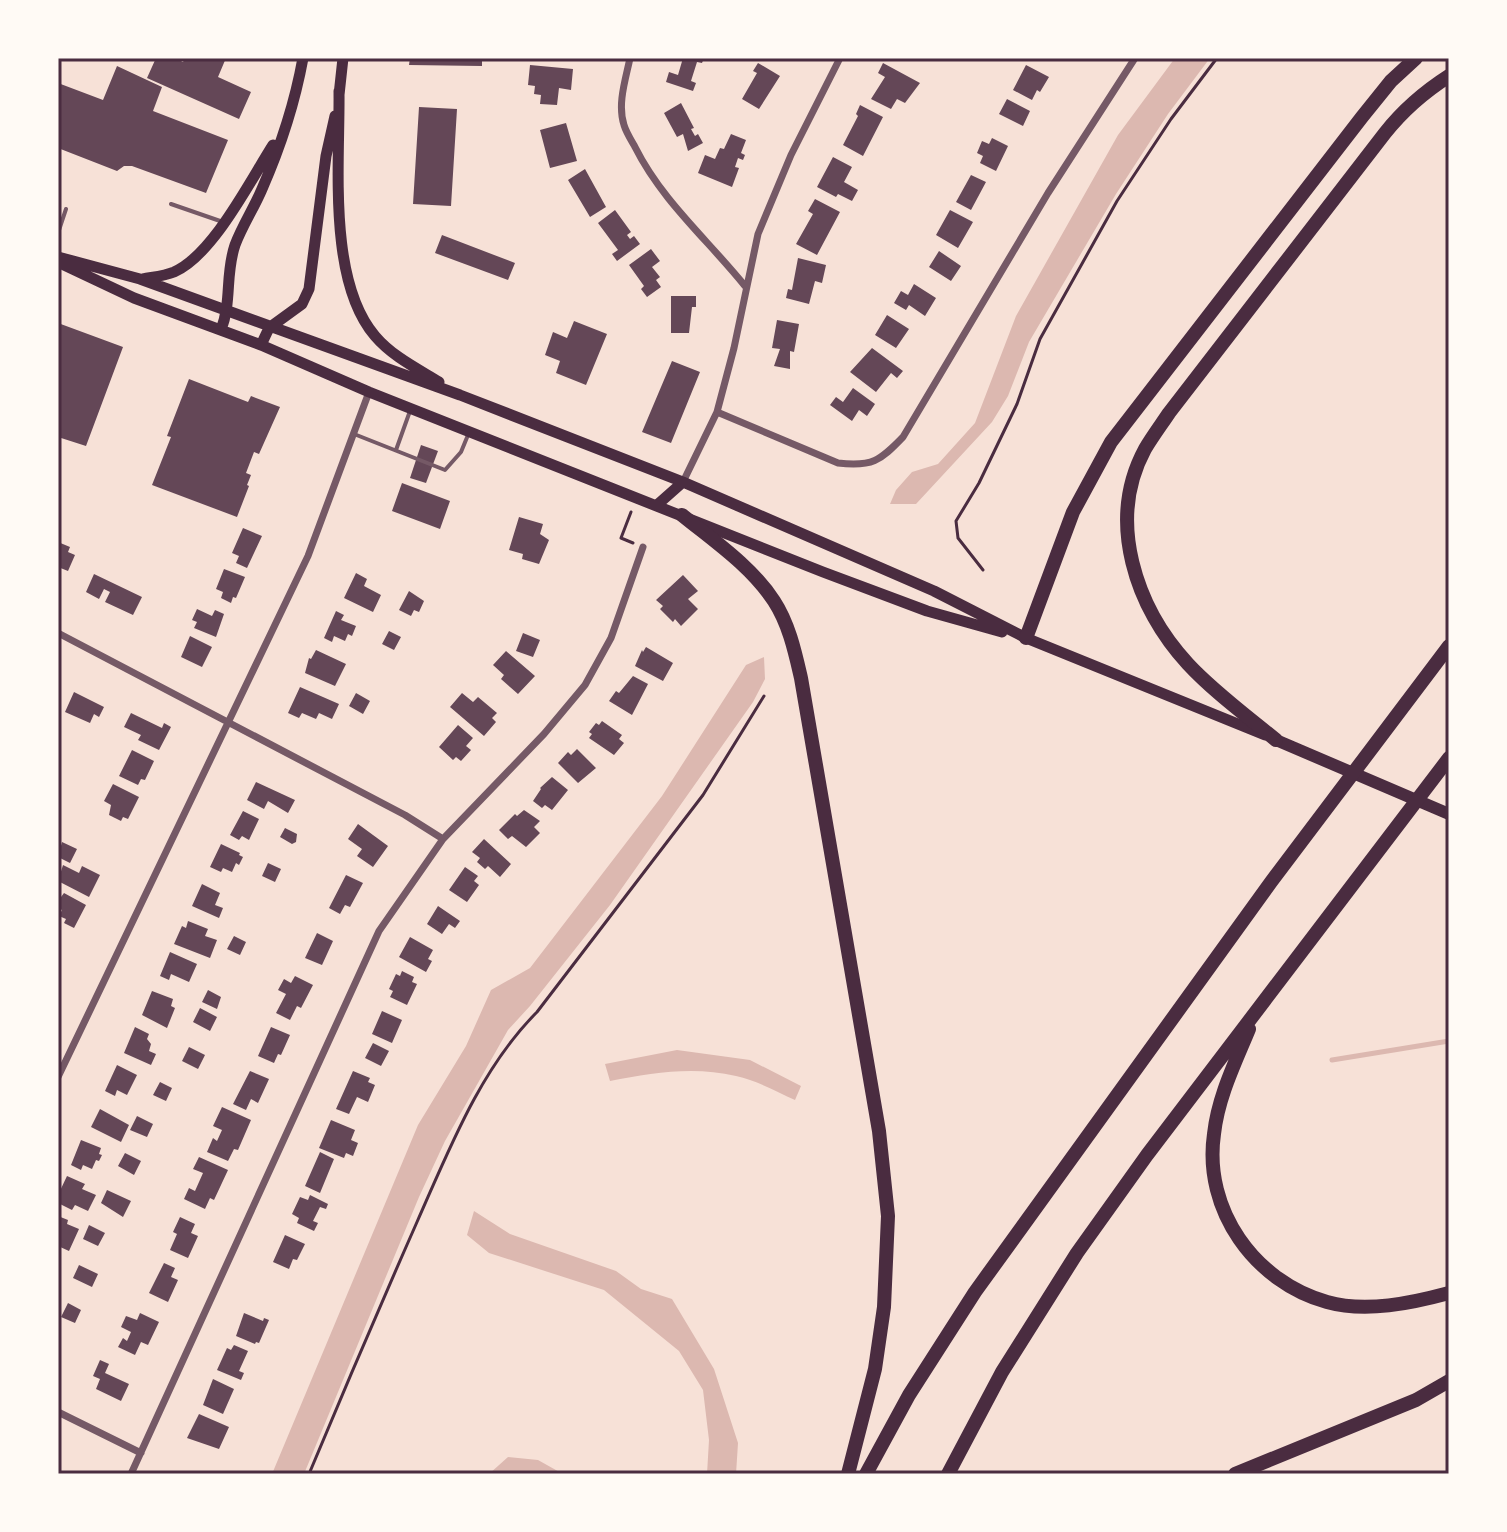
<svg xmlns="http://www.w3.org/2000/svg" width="1507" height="1532" font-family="'PT Sans',sans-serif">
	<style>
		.water { fill: #dcb8b0 }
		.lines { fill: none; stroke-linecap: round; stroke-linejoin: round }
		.stream { stroke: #dcb8b0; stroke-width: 5 }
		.building { fill: #644757 }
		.path { stroke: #4a2c40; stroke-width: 3 }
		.service { stroke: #755966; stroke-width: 4 }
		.minor { stroke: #755966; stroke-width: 7 }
		.primary { stroke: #4a2c40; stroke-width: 11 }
		.trunk { stroke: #4a2c40; stroke-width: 12 }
		.motorway { stroke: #4a2c40; stroke-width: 14 }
		.neatline { fill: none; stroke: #4a2c40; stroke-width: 3 }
	</style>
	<rect width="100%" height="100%" fill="#f7e1d7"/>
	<path class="water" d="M1175,58H1210L1168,114L1116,194L1029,342L1008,396L992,422L916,504H890L896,490L912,472L938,464L975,423L1016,316L1118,135Z
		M764,657L765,679L753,702L610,905L530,1006L508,1030L470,1097L445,1141L419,1197L304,1474H272L418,1125L466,1046L491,990L530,968L662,796L746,665Z
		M677,1050L750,1060L801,1086L795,1100C777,1092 756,1080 736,1076C693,1066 652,1073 610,1081L605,1064Z
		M474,1211L510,1234L616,1271L641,1289L672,1299L714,1369L738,1443L736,1474H707L709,1440L703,1390L679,1351L604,1290L489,1253L467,1235Z
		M508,1457L538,1460L563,1474H489Z"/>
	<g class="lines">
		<path class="stream" d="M1332,1060L1449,1041"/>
	</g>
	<path class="building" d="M156,58H175L183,62L185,58H226L218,77L251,92L239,119L147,78Z
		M410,58H482V66L409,65Z
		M683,58H704L702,63L697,62L691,81L696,83L693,91L666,82L669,72L678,75Z
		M758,63L780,76L759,109L742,99L757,73L753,71Z
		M883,63L920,83L905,103L897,99L891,109L871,99L885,77L878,73Z
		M530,65L573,69L571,90L559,88L557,105L540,104L541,95L534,94L535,86L528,85Z
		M1026,65L1049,77L1040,92L1037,90L1032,100L1013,90Z
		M117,66L162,87L153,111L228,140L206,193L132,166H124L117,171L58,148V83L103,100Z
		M1007,99L1030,111L1023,126L999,114Z
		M681,103L694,128L691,129L695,136L698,134L703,143L688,151L683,134L677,137L664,113Z
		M860,105L883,117L863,156L843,145L858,116L856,114Z
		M419,107L457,109L451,206L413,204Z
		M566,123L577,161L550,168L540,130Z
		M731,134L746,140L741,153L745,155L743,160L738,158L735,167L739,168L732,187L698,173L705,155L715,159L720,148L724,149Z
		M992,138L1008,146L996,171L980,163L983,156L977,153L982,141L989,144Z
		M833,157L852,167L844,182L858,190L852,201L838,194L836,197L817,187Z
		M585,169L606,207L590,217L568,180Z
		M971,175L986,182L971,210L956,202Z
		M815,199L840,212L817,255L796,244L813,214L808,211Z
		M615,210L631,232L627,235L630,239L634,236L640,244L617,261L612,254L618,250L598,223Z
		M950,210L973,222L958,248L936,235Z
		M442,235L515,263L508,280L435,253Z
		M651,249L660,261L652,267L660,277L656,280L661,287L647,297L641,289L644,286L629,265Z
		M939,251L961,266L951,281L929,267Z
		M798,258L826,265L822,283L815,281L809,304L786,298L788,289L792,290Z
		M914,284L936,298L925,316L909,305L906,310L894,303L901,291L908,295Z
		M671,296H696V307H692L689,333H671Z
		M887,315L909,329L896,348L875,335Z
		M777,320L799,324L794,352L790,351V369L774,366L780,349L772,348Z
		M574,321L607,334L586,385L556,373L560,361L545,355L553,332L567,338Z
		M58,323L123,347L86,446L58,437Z
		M872,348L903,371L897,378L891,373L876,392L850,372Z
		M672,361L700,372L671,443L642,432Z
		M189,379L248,402L251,396L280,407L259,454L254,452L246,473L251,475L247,485L249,486L237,517L152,485L171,437L167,436Z
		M853,388L875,404L867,416L859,410L852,421L830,405L836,397L843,402Z
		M421,445L438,451L426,483L410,478Z
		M402,483L450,501L440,529L392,511Z
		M519,517L543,524L540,534L549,540L539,564L522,559L523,554L509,550Z
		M243,528L262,536L247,568L236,563L239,556L232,553Z
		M58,542L70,547L68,552L75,555L68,571L58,567Z
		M224,569L245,577L236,598L233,597L231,603L221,598L223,592L216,589Z
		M356,573L367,579L364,586L381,595L373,612L344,598Z
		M94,574L142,597L133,615L105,602L110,592L104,589L99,599L86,592Z
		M683,575L698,591L688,599L698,609L681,626L675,619L673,622L660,609L663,606L656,600Z
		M409,591L424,601L419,612L414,610L411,616L399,610Z
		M197,609L212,616L215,610L224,614L216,637L194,628L197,622L192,620Z
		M336,611L344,615L341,620L356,626L352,636L348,634L345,641L334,636L332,642L324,638Z
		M389,631L401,637L394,650L382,644Z
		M523,633L540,640L533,657L516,651Z
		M190,636L212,647L202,667L181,657Z
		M646,647L673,663L663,681L635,666L642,650L643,652Z
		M316,650L346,664L335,686L305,673L309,658L311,659Z
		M506,651L535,676L518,694L501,679L504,675L493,665Z
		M633,676L648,684L632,715L609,701L616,691L619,693Z
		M300,687L339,704L332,719L319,713L316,719L302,713L299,718L288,713Z
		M74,692L104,707L99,717L94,714L90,723L65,712Z
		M356,693L370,701L363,714L349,706Z
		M462,693L473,702L478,697L497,713L492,718L496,722L484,736L450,707Z
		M131,713L162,728L164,723L171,727L159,750L138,740L141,735L124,727Z
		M602,721L622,735L619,739L624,743L614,755L589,738L592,734L589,732L596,723L599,725Z
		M458,725L473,738L466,746L471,750L461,761L456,757L453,760L439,747Z
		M577,749L596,768L578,783L558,763L568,752L571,755Z
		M132,750L154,761L145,780L141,779L138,785L119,776Z
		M552,777L568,790L552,810L545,805L542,808L533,801L541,789L540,788Z
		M256,782L295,800L288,813L268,801L264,809L247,800Z
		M113,784L139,797L128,819L123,817L121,821L109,815L111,805L104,801Z
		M524,810L540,821L534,827L540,833L526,847L512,836L508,839L499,830L515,814L517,816Z
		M243,811L259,819L249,840L242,836L239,840L230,835Z
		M358,824L388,846L373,867L357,856L362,849L348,839Z
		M285,828L297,834L296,842L292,844L280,837Z
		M484,839L511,864L500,877L488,866L485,869L477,862L480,858L472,852Z
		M62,842L77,849L70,863L58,857Z
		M221,844L240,853L239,855L243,857L239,865L236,863L232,872L223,868L221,872L210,867Z
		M268,863L281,869L275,882L262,876Z
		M63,865L79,873L82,866L100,875L89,897L58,881Z
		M465,867L478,876L474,881L479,885L467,902L449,890Z
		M346,875L363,883L350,907L345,905L340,914L329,908Z
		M202,884L220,893L215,905L223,908L219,918L192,906Z
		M64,893L86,905L74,928L64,923L66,919L59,916L62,910L58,908V895L61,897Z
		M438,906L460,921L455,928L449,924L442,934L427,924Z
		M188,921L208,929L205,936L217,940L210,958L174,944L182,926L186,928Z
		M317,933L333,941L322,965L305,958Z
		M234,936L246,942L240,955L227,949Z
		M410,937L433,950L428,959L432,961L426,972L399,957Z
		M170,952L197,964L189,982L171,974L169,980L160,976Z
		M402,971L414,977L412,982L417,984L407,1005L390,997L393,991L389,989L396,974L400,976Z
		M295,976L313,985L301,1008L297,1006L290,1020L276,1013L286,994L278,990L284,979L291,983Z
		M208,990L221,997L217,1009L202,1002Z
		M152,991L173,999L171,1006L175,1008L167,1028L142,1015Z
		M200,1008L217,1017L210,1031L193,1022Z
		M382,1011L402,1020L392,1043L372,1034Z
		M135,1027L149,1034L147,1039L151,1044L149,1051L156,1054L151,1065L124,1053Z
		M271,1027L290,1035L281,1055L278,1054L274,1063L258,1056Z
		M373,1043L389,1051L381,1066L365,1058Z
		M189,1047L205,1055L198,1069L182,1061Z
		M117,1065L137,1075L127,1095L117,1090L115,1096L105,1091Z
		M250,1071L269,1079L258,1103L251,1099L246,1110L233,1104Z
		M353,1071L370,1078L368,1082L375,1085L368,1102L357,1097L349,1114L336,1109Z
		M160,1082L172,1088L166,1101L153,1095Z
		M222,1107L251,1120L238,1150L234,1149L228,1161L207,1152L213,1138L217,1141L222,1130L213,1126Z
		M100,1109L129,1125L121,1142L91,1127Z
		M137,1116L153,1124L147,1137L130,1130Z
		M331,1120L355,1130L351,1140L358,1143L353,1156L346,1153L344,1158L319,1148Z
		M81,1140L101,1148L99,1154L102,1155L99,1161L96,1160L92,1169L83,1165L81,1170L71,1165Z
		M320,1152L334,1159L320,1193L305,1186Z
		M125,1153L141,1161L134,1175L118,1166Z
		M199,1157L228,1170L214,1200L210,1198L205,1209L184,1199L189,1188L195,1191L203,1173L193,1169Z
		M67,1176L85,1184L82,1189L96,1195L88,1211L75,1205L72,1210L58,1203V1195Z
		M107,1190L131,1201L123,1217L101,1203Z
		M310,1195L328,1204L326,1209L320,1207L313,1221L318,1223L314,1231L297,1223L299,1218L292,1214L300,1197L308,1200Z
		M58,1216L68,1220L67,1224L79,1229L69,1251L58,1246Z
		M180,1217L195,1224L191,1233L198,1236L188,1258L170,1250L177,1234L173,1232Z
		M89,1225L105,1233L98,1246L83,1239Z
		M285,1235L305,1244L297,1260L293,1259L289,1269L273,1262Z
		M164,1263L175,1268L171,1277L178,1280L168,1302L149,1293Z
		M79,1265L98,1274L92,1287L73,1278Z
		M68,1303L81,1310L75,1323L61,1317Z
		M140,1313L159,1322L148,1345L141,1342L135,1355L118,1347L123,1338L127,1341L131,1332L121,1327L126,1316L137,1320Z
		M244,1313L263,1321L264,1318L269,1320L259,1343L256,1342L255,1344L236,1336Z
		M234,1345L248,1351L239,1371L244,1373L241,1380L217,1370L227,1348L231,1350Z
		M100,1360L109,1364L105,1373L129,1384L121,1401L96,1389L100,1379L93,1376Z
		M213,1379L234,1389L223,1414L203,1405Z
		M199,1414L229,1427L219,1449L187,1438Z"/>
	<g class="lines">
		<path class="path" d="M631,512L621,538L633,543
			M983,570L958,538L956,521L979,483L1017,404L1040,339L1117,201L1171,119L1217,58
			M309,1474C344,1390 380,1306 417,1222C449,1150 480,1069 537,1012L703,795L764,696"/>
		<path class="service" d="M171,204L223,222
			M58,233L66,209
			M354,434L445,470L461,452L468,435
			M396,450L410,411"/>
		<path class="minor" d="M630,58C626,78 617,104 624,125C626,132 631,140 635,147C662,201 708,240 745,286
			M717,412L838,463C872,467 880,461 903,437L1048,193L1135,58
			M683,482L717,412L734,348L758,234L791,155L840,58
			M58,633L405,815L443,839
			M58,1077L308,556L369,392
			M58,1412L141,1453
			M131,1474L379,931L443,839L544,734L585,685L611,638L643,547"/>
		<path class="primary" d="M339,91C340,161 327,280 375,336C392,356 416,368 439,382
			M339,95L343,58
			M58,257L140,279L460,395L683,482L934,591L1026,638L1265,735
			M62,264L134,298L261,345L369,392L823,572L927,611L1002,632
			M143,279C153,277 164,276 174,272C213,255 250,181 273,145
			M221,330C232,301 225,274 235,245C242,226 254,208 262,189C280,148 295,102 303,58
			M261,345L269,328L302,304L309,289L326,156L335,116
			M657,505L683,482"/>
		<path class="trunk" d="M1276,740L1449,814"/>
		<path class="motorway" d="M682,515C714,541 751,566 774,601C789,624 795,652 801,678L879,1131L888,1216L884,1307L875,1369L848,1474
			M1026,638L1073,512L1111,442L1362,117L1391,81L1416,58
			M1276,740C1247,716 1214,692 1188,664C1136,608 1106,521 1145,449C1152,437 1161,425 1169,413L1385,133C1404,109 1424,92 1449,76
			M1249,1029C1235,1063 1218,1097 1214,1134C1203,1210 1255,1282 1327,1302C1366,1313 1412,1303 1449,1293
			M866,1474L909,1395L975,1292L1271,882L1449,646
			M948,1474L1002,1372L1077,1253L1147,1155L1449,758
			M1235,1474L1416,1400L1449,1381"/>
	</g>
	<rect width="1507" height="1532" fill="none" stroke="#fffaf5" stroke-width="120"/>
	<rect x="60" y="60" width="1387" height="1412" class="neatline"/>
</svg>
